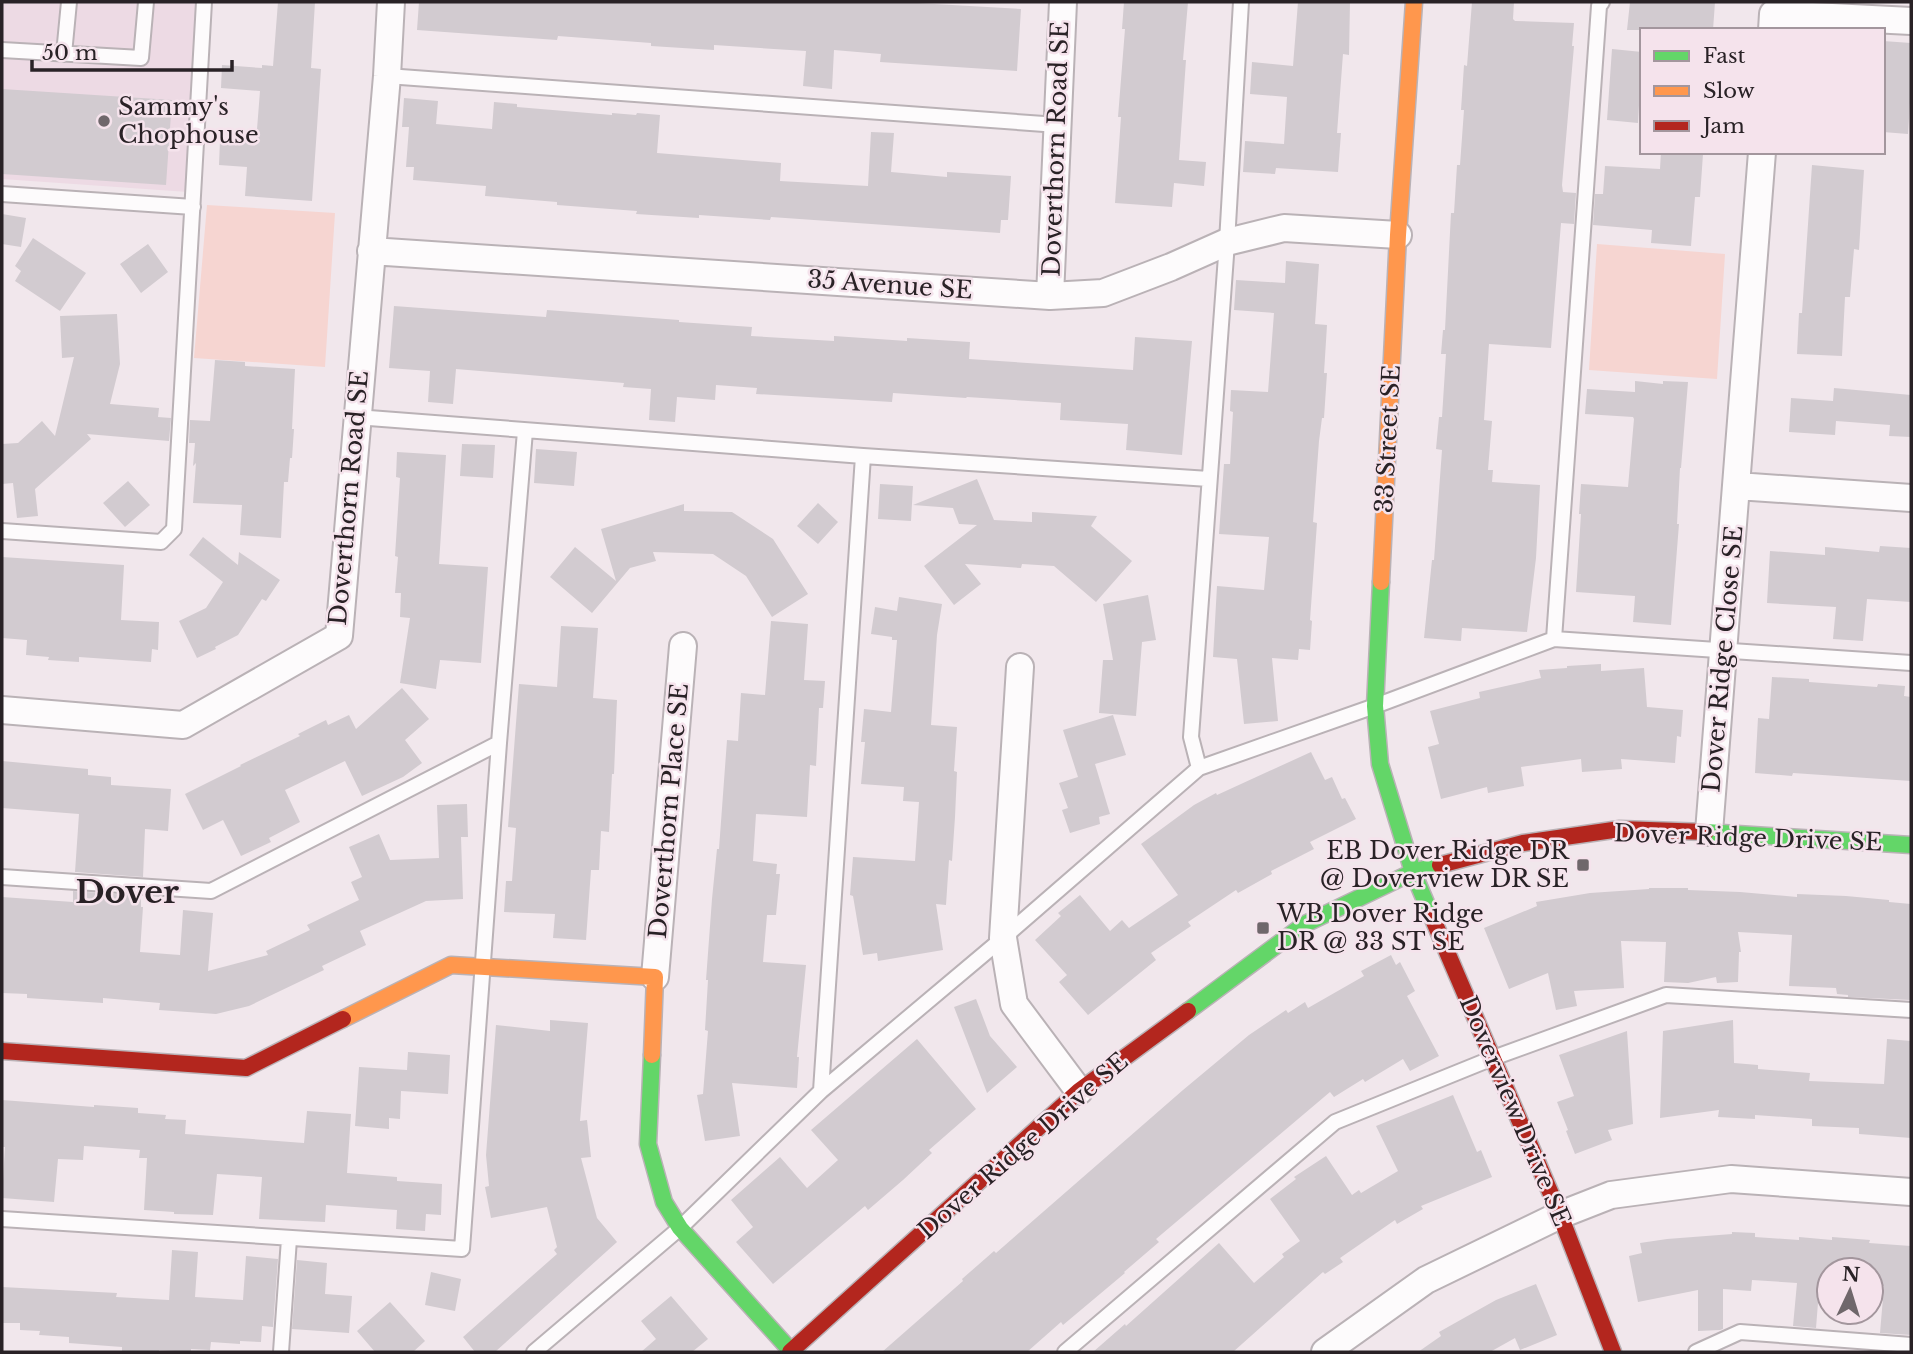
<svg xmlns="http://www.w3.org/2000/svg" width="1913" height="1354" font-family="'Libre Baskerville',serif">
	<style>
		.built { fill: #eddae4 }
		.green { fill: #f6d5d1 }
		.building { fill: #d2cbd0 }
		.lines { fill: none; stroke-linecap: round; stroke-linejoin: round }
		.lane-casing { stroke: #bab2b6; stroke-width: 18 }
		.street-casing { stroke: #bab2b6; stroke-width: 30 }
		.fast-casing { stroke: #bab2b6; stroke-width: 19 }
		.slow-casing { stroke: #bab2b6; stroke-width: 19 }
		.jam-casing { stroke: #bab2b6; stroke-width: 19 }
		.lane { stroke: #fdfbfc; stroke-width: 14 }
		.street { stroke: #fdfbfc; stroke-width: 26 }
		.fast { stroke: #63d668; stroke-width: 16 }
		.slow { stroke: #ff974d; stroke-width: 16 }
		.jam { stroke: #b3261e; stroke-width: 16 }
		.poi-dot { fill: #6f676b; stroke: #f5e3ec; stroke-width: 2.5 }
		.labels { text-anchor: middle; stroke-width: 5; stroke-linejoin: round; paint-order: stroke }
		.poi-label { font-size: 24px; fill: #292226; stroke: #f5e3ec; text-anchor: start }
		.street-label { font-size: 24px; fill: #292226; stroke: #f5e3ec }
		.district-label { font-size: 32px; font-weight: bold; fill: #292226; stroke: #f5e3ec }
	</style>
	<rect width="100%" height="100%" fill="#f1e7ec"/>
	<path class="built" d="M2,2H197L188,192L2,179Z"/>
	<path class="green" d="M207,205L335,213L325,367L194,358Z
		M1597,244L1725,254L1717,379L1589,370Z"/>
	<path class="building" d="M278,2H315L311,68L321,69L312,201L245,196L247,167L219,165L220,140L256,142L260,91L221,88L222,65L262,68V65L273,66Z
		M419,2H918L917,3L1021,9L1017,71L880,62L881,54L834,50L832,89L803,86L806,51L714,45V50L651,46V43L558,36L557,40L417,30Z
		M1124,2H1188L1183,60H1186L1179,160L1206,162L1204,186L1174,183L1172,207L1115,203L1121,117H1118L1125,29H1122Z
		M1298,2H1350L1349,55L1343,54L1337,133H1341L1338,172L1276,168L1275,174L1243,172L1245,141L1284,144L1287,97L1250,94L1252,62L1293,66Z
		M1472,2H1514L1513,19L1515,21L1574,23L1572,46H1574L1562,185L1563,192L1576,193L1574,224L1561,223L1551,348L1489,344L1484,420L1492,421L1488,470H1493L1492,482L1540,485L1536,558L1527,632L1462,628L1461,641L1424,638L1432,560H1434L1442,450L1436,449L1439,417H1442L1446,354H1441L1443,330H1445L1451,213H1454L1457,165H1460L1464,110H1461L1464,65L1467,66Z
		M1630,2H1715L1713,30H1627Z
		M1883,41L1911,43V87L1908,134L1883,132Z
		M1612,49L1642,52L1638,123L1607,120Z
		M2,89L172,100L166,185L2,174Z
		M404,98L438,101L436,124L492,129L494,102L517,104V107L612,115V113L636,115L637,113L660,115L657,153L781,163L780,181L868,186L871,132L894,133L891,172L947,177V172L1011,176L1008,220H1001L1000,233L771,217L770,220L699,215V218L636,214L637,211L557,205V202L485,196L486,186L413,180L414,167H406L409,127H402Z
		M1661,152L1703,154L1700,197H1695L1691,246L1651,243L1652,230L1593,225L1595,194H1603L1605,166L1660,169Z
		M1812,165L1864,170L1859,250L1854,249L1850,297H1845L1842,356L1797,354L1799,313H1802Z
		M2,214L26,218L21,247L2,244Z
		M33,238L86,273L60,311L15,281L21,271L15,266Z
		M148,244L168,272L141,293L120,264Z
		M1286,261L1319,264L1315,324L1327,325L1324,373H1327L1324,418H1322L1319,441L1313,522L1317,523L1310,620L1312,621L1310,650L1299,649L1298,660L1272,658L1278,721L1244,724L1237,659L1213,657L1217,586L1264,590L1269,537L1219,534L1224,464H1230L1233,412L1230,411L1231,390L1268,392L1274,313L1234,310L1236,280L1285,283Z
		M394,306L546,317L547,310L679,320V322L752,327L751,336L834,341V336L907,341V338L970,342L969,359L1133,370L1135,337L1192,341L1182,455L1126,450L1128,424L1060,420L1061,403L967,397L966,398L893,393L892,402L756,394L757,388L716,385L715,400L677,397L675,422L649,420L651,389L623,387L624,383L456,369L453,404L428,402L430,371L389,368Z
		M117,314L120,364L110,404L159,408L158,417L171,418L169,441L87,434L91,439L35,489L38,516L17,518L13,483L2,484V444L18,443L42,421L55,436L74,357L62,358L60,316Z
		M215,360L245,362V366L295,369L292,429H294L292,458H290L288,482H284L281,538L240,535L242,505L193,503L196,463L193,466L195,443H189L190,420L210,421Z
		M1635,381L1663,384V381L1688,382L1681,468H1680L1677,524H1679L1671,625L1633,622L1635,596L1576,592L1581,514H1579L1581,484L1628,487L1634,419L1633,417L1585,414L1587,389L1635,392Z
		M1834,388L1911,395V437L1889,436L1890,425L1836,421L1835,435L1789,432L1791,398L1833,401Z
		M462,444L495,445L493,478L460,476Z
		M536,449L577,452L574,486L534,483Z
		M397,452L446,455L439,564L488,567L481,663L440,660L436,689L400,683L410,618L400,617L401,593H395L398,557L395,556L400,478L396,477Z
		M977,479L994,520L1032,522V512L1097,516L1091,526L1132,561L1096,602L1054,566L1022,564L1021,568L965,564L981,584L954,605L924,566L977,525L959,524L953,508L913,505Z
		M128,481L150,505L125,527L103,503Z
		M880,484L913,486L911,521L878,519Z
		M818,503L838,522L818,544L797,526Z
		M684,504V511L732,512L773,539L808,594L772,617L746,576L713,554L653,552L656,561L630,568L592,613L550,577L575,547L616,581L601,529Z
		M203,537L238,565L239,552L280,580L266,601L262,599L238,635L215,647L216,649L197,658L179,621L206,608L223,582L189,555Z
		M1880,546L1911,548V602L1867,599L1863,641L1833,639L1836,607L1767,603L1770,551L1825,555V547L1879,552Z
		M2,557L124,565L121,620L159,622L158,650L152,649L151,662L79,657V662L48,660L49,657L26,655L27,640L2,638Z
		M1148,595L1156,640L1142,642L1136,716L1099,713L1103,660H1113L1103,604Z
		M899,597L942,604L937,635L931,725L957,727L954,771L957,772L955,817L952,861L949,860L946,905L936,904L943,950L878,961L877,953L863,955L853,896L850,895L853,857L915,861L919,802L903,801L904,787L861,784L865,742H861L864,709L891,712L897,640H892V637L871,634L875,607L897,611Z
		M771,621L808,624L804,680L825,681L823,708H819L816,766L810,765L807,817L756,814L753,861L777,864L776,874H780L776,915H767L763,962L806,965L797,1057H799L797,1088L732,1083L740,1136L705,1141L697,1095L703,1094L708,1031L705,1030L708,980H706L712,899L717,849H719L727,740L738,741L741,693L765,695Z
		M561,626L598,628L593,698L617,700L614,774H612L609,832L601,831L599,870H591L586,940L553,938L555,914L504,912L506,881H512L516,828L508,827L519,684L557,687Z
		M1601,664V671L1644,668L1647,707L1683,710L1681,737L1677,736L1675,763L1621,759L1622,769L1582,772L1581,759L1521,767L1524,786L1488,793L1487,787L1441,799L1428,747L1439,744L1430,711L1480,698L1479,692L1541,678L1539,670L1567,668V666Z
		M1772,677L1809,679V682L1877,687L1878,684L1905,686L1904,696L1911,697V781L1793,773L1792,776L1755,773L1758,718L1769,719Z
		M402,688L429,719L405,740L422,763L403,777L362,796L345,761L285,790L300,822L269,838L271,842L241,856L223,820L203,830L185,794L241,766L240,765L300,736L298,734L326,720L328,725L349,715L356,729Z
		M1113,715L1126,755L1095,764L1110,814L1099,817L1100,824L1070,833L1062,810L1068,808L1059,783L1078,777L1063,730Z
		M1311,752L1325,780L1332,777L1342,799L1345,798L1356,819L1310,842L1314,849L1271,871L1272,874L1238,893L1236,890L1188,922L1191,926L1151,953L1156,960L1088,1015L1059,982L1067,975L1035,940L1061,916L1058,913L1080,895L1110,931L1122,920L1129,928L1178,895L1141,844L1194,805L1216,793L1217,795Z
		M2,761L88,769V775L111,777V785L171,789L168,831L145,829L143,877L75,872L79,814L2,808Z
		M467,804L468,837H461L463,899L426,901L360,931L366,945L322,966L324,970L249,1006L216,1014L159,1010L160,1003L103,998V1003L27,998V994L2,993V897L73,902V891L141,896V907H143L140,952L180,955L183,910L213,913L208,971L268,955L266,951L310,930L307,925L359,900L351,882L362,877L349,847L379,834L390,860L439,858L437,805Z
		M1649,888H1688V890L1740,892L1797,897V894L1846,896L1889,900V902L1911,904V1000L1848,997V995L1837,994L1836,988L1789,986L1792,935L1738,932L1741,952H1739L1738,982L1717,983L1716,977L1688,983L1664,982L1666,942L1621,941L1624,988L1574,991L1577,1006L1556,1010L1548,973L1509,989L1484,928L1537,906L1536,902L1590,893L1649,889Z
		M1391,955L1396,965L1400,962L1415,991L1407,996L1439,1056L1410,1071L1403,1059L1365,1082L1363,1079L1334,1097L1330,1092L1156,1239L1159,1242L1124,1272L1125,1273L1063,1325L1061,1322L1027,1352H882L963,1281L962,1279L994,1251L996,1253L1183,1090L1249,1035L1286,1010L1288,1013L1305,1002L1308,1008L1364,976L1361,971Z
		M976,999L990,1036L1017,1067L987,1093L954,1007Z
		M550,1020L588,1023L580,1121L587,1120L591,1157L581,1158L597,1218L617,1242L495,1352H475L463,1337L557,1254L554,1250L557,1247L547,1207L491,1218L485,1187L489,1186L486,1155L496,1025L550,1031Z
		M1733,1020L1734,1063L1758,1065V1069L1810,1073L1809,1081L1884,1084L1887,1039L1911,1041V1138L1859,1134V1128L1812,1126V1119L1755,1115V1119L1718,1117L1719,1110L1660,1118L1663,1031Z
		M1627,1031L1633,1124L1608,1130L1612,1140L1575,1154L1566,1131L1568,1130L1557,1102L1574,1096L1559,1055Z
		M917,1039L976,1109L929,1150L932,1153L903,1180L868,1210L865,1206L773,1284L736,1242L753,1227L731,1200L780,1157L807,1188L838,1160L811,1130Z
		M408,1052L450,1055L448,1094L401,1091L400,1119L389,1118V1129L355,1126L359,1067L407,1070Z
		M1453,1095L1477,1152L1481,1150L1492,1177L1421,1206L1423,1209L1397,1224L1395,1220L1340,1258L1343,1262L1325,1274L1323,1272L1233,1352H1093L1125,1324L1126,1326L1219,1243L1254,1283L1284,1257L1282,1254L1300,1241L1270,1199L1296,1179L1294,1177L1326,1156L1352,1195L1359,1190L1361,1193L1398,1171L1376,1126Z
		M2,1100L94,1107V1105L138,1108V1113L166,1115L165,1119L186,1120L185,1134L304,1143L307,1111L351,1114L347,1173L397,1177V1181L442,1184L441,1215L426,1214L425,1231L396,1229L397,1210L326,1205L325,1222L259,1219L262,1177L217,1174L213,1215L174,1214V1212L144,1210L147,1158H139L140,1150L84,1146L83,1160L58,1159L54,1202L2,1198L5,1147H2Z
		M1732,1232L1755,1233V1237L1799,1240V1237L1832,1240V1237L1870,1240L1869,1243L1911,1246V1335L1880,1333L1884,1286H1874L1875,1270H1829V1291L1819,1290L1816,1328L1793,1326L1797,1283L1752,1280L1751,1291L1723,1289V1329L1720,1330L1698,1331V1290L1638,1302L1629,1256L1642,1253L1640,1243L1667,1239L1732,1234Z
		M172,1250L198,1252L195,1297L243,1300L246,1256L278,1259L273,1327L262,1326L261,1342L240,1341V1344L211,1342L210,1350L191,1349V1352L159,1350V1352L122,1351V1347L69,1343V1337L39,1335L40,1331L20,1330V1323H2V1287L117,1293L116,1297L169,1300Z
		M297,1260L327,1263L325,1294L352,1296L349,1333L292,1329Z
		M431,1272L461,1279L455,1311L425,1305Z
		M1536,1284L1557,1335L1520,1350L1515,1338L1490,1352H1418L1441,1336L1439,1332L1496,1300Z
		M671,1296L708,1339L692,1352H641L656,1339L641,1321Z
		M390,1302L425,1341L413,1352H375L357,1331Z"/>
	<g class="lines">
		<g class="lane-casing">
			<path id="lane" d="M2,50L141,58L146,2
				M64,54L69,2
				M387,76L1058,125
				M2,194L193,207
				M356,417L863,456L1209,479
				M2,531L161,542L174,529L204,2
				M1554,639L1599,6L1602,2
				M1199,768L1191,737L1227,242L1241,2
				M2,877L211,891L499,743
				M821,1091L863,456
				M2,1219L462,1249L499,743L525,431
				M281,1352L289,1239
				M534,1352L680,1228L821,1091L1003,938L1199,768L1375,706L1554,639L1911,663
				M1065,1352L1335,1122L1493,1058L1666,995L1911,1010
				M1696,1352L1740,1332L1911,1345"/>
		</g>
		<g class="street-casing">
			<path id="street" d="M1772,30L1773,14L1911,21
				M371,251L1050,296L1103,293L1171,267L1227,242L1284,228L1398,235
				M1050,296L1063,2
				M1737,486L1911,498
				M1020,667L1003,938L1014,1004L1079,1091
				M2,710L183,725L339,636L387,76L391,2
				M1709,832L1762,152
				M655,977L683,646
				M1325,1352L1426,1280L1560,1215L1611,1195L1731,1179L1911,1192"/>
		</g>
		<g class="fast-casing">
			<path id="fast" d="M1381,582L1375,706L1380,764L1413,872L1432,917
				M1706,832L1911,845
				M1188,1011L1305,924L1413,872L1440,865
				M652,1055L648,1144L664,1202L680,1228L791,1351"/>
		</g>
		<g class="slow-casing">
			<path id="slow" d="M1381,582L1398,235L1414,2
				M343,1019L451,965L655,977L652,1055"/>
		</g>
		<g class="jam-casing">
			<path id="jam" d="M1440,865L1523,843L1620,829L1706,832
				M1432,917L1560,1215L1613,1352
				M2,1051L246,1068L343,1019
				M790,1352L1079,1091L1188,1011"/>
		</g>
		<use href="#lane" class="lane"/>
		<use href="#street" class="street"/>
		<use href="#fast" class="fast"/>
		<use href="#slow" class="slow"/>
		<use href="#jam" class="jam"/>
	</g>
	<g class="poi-dot">
		<circle cx="104" cy="121" r="7"/>
		<rect x="1576" y="858" width="14" height="14" rx="3.5"/>
		<rect x="1256" y="921" width="14" height="14" rx="3.5"/>
	</g>
	<g class="labels">
		<g class="poi-label">
			<text x="118" y="115">Sammy's<tspan x="118" dy="28">Chophouse</tspan></text>
			<text x="1569" y="859" text-anchor="end">EB Dover Ridge DR<tspan x="1569" dy="28">@ Doverview DR SE</tspan></text>
			<text x="1277" y="922">WB Dover Ridge<tspan x="1277" dy="28">DR @ 33 ST SE</tspan></text>
		</g>
		<g class="street-label">
			<text transform="translate(1056 149) rotate(-88)" y="8">Doverthorn Road SE</text>
			<text transform="translate(890 285) rotate(4)" y="8">35 Avenue SE</text>
			<text transform="translate(1388 439) rotate(-87)" y="8">33 Street SE</text>
			<text transform="translate(349 498) rotate(-85)" y="8">Doverthorn Road SE</text>
			<text transform="translate(1723 659) rotate(-85)" y="8">Dover Ridge Close SE</text>
			<text transform="translate(669 811) rotate(-85)" y="8">Doverthorn Place SE</text>
			<text transform="translate(1748 838) rotate(2)" y="8">Dover Ridge Drive SE</text>
			<text transform="translate(1515 1111) rotate(67)" y="8">Doverview Drive SE</text>
			<text transform="translate(1023 1146) rotate(-41)" y="8">Dover Ridge Drive SE</text>
		</g>
		<g class="district-label">
			<text x="127" y="903">Dover</text>
		</g>
	</g>
	<rect width="1913" height="1354" fill="none" stroke="#292226" stroke-width="7"/>
	<rect x="1640" y="28" width="245" height="126" fill="#f5e3ec" stroke="#a3969d" stroke-width="2"/>
	<rect x="1654" y="51" width="35" height="10" fill="#63d668" stroke="#a3969d" stroke-width="2"/>
	<text x="1703" y="63" font-size="21" fill="#292226">Fast</text>
	<rect x="1654" y="86" width="35" height="10" fill="#ff974d" stroke="#a3969d" stroke-width="2"/>
	<text x="1703" y="98" font-size="21" fill="#292226">Slow</text>
	<rect x="1654" y="121" width="35" height="10" fill="#b3261e" stroke="#a3969d" stroke-width="2"/>
	<text x="1703" y="133" font-size="21" fill="#292226">Jam</text>
	<g transform="translate(1850 1291) rotate(4)"><circle r="33" fill="#f5e3ec" stroke="#a3969d" stroke-width="2"/>
	<path d="M0-5L12 26L0 18L-12 26Z" fill="#6f676b"/>
	<text y="-10" font-size="19" font-weight="bold" text-anchor="middle" fill="#292226">N</text>
	</g>
	<path d="M32 60v10h200v-10" fill="none" stroke="#292226" stroke-width="3.5"/>
	<text x="42" y="60" font-size="21" fill="#292226" stroke="#f5e3ec" stroke-width="5" paint-order="stroke">50 m</text>
</svg>
